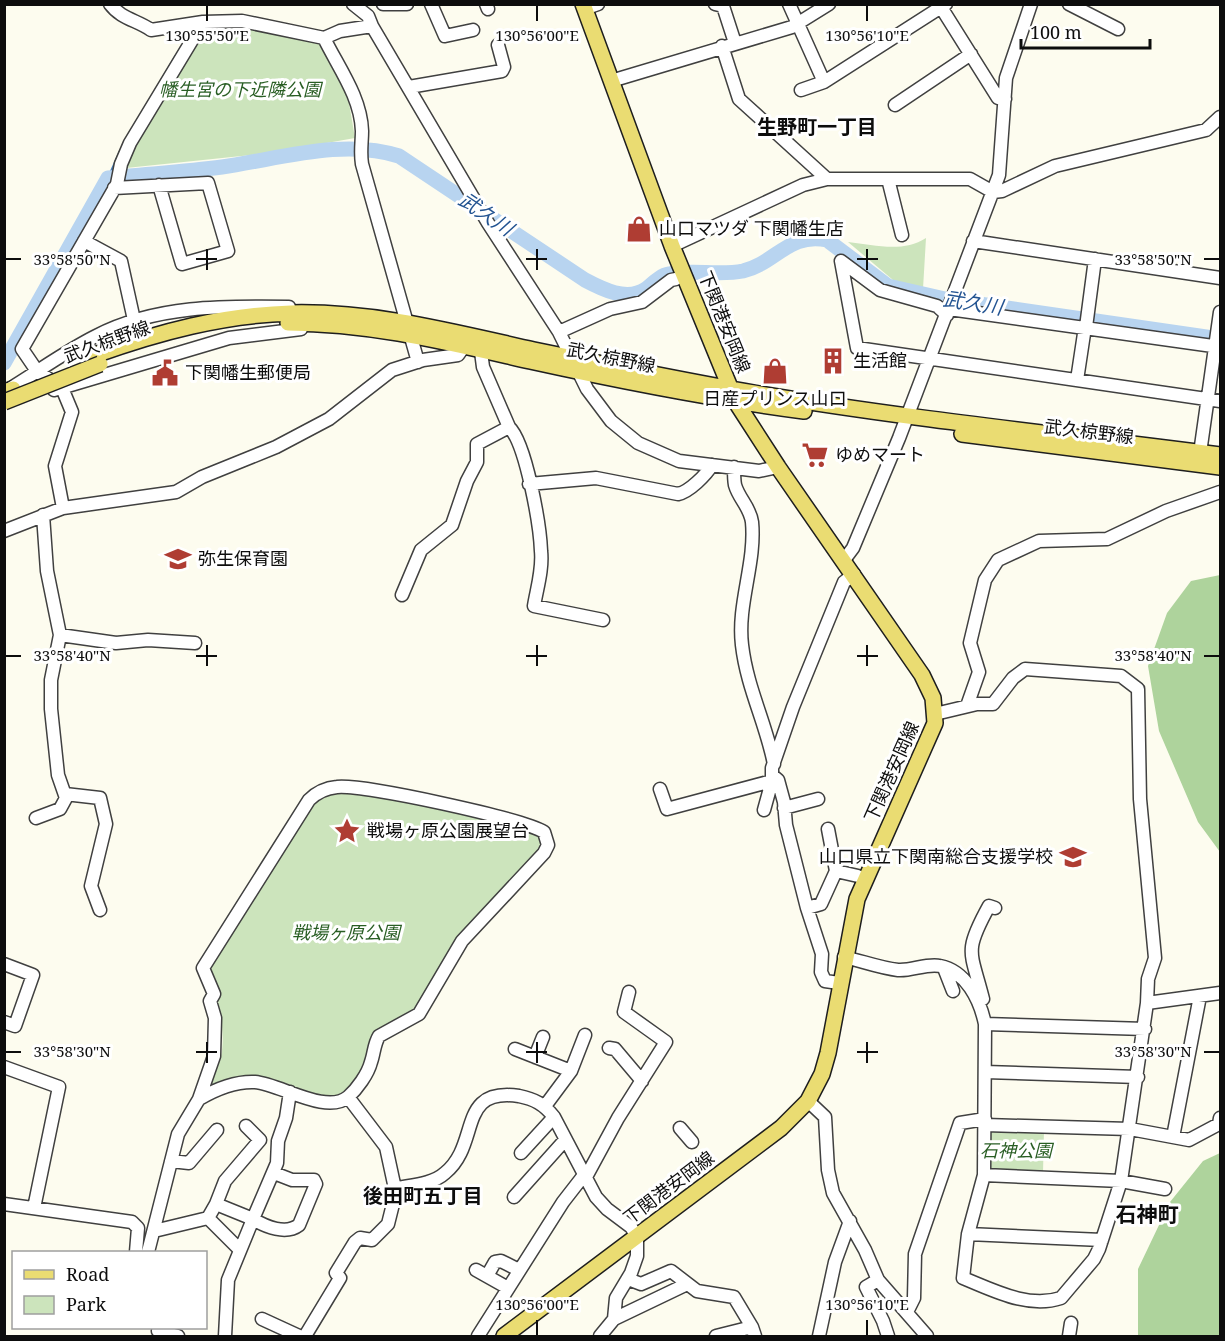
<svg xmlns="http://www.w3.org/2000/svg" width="1225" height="1341" font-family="'Noto Serif','Noto Sans JP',serif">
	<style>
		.green { fill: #cce4bc }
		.forest { fill: #aed39c }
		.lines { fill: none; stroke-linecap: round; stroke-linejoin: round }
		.stream { stroke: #4780bf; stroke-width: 2 }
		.river { stroke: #b8d4f0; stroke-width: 15 }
		.minor-casing { stroke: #404040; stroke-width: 15 }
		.major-casing { stroke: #1e1e1e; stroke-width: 18 }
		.minor { stroke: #fff; stroke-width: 12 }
		.major { stroke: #eadc72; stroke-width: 15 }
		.major-bridge-casing { stroke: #1e1e1e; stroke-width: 18; stroke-linecap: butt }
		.major-bridge { stroke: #eadc72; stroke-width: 15 }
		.ticks { fill: none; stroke: #0d0d0d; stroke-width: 2 }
		.labels { text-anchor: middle; stroke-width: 6; stroke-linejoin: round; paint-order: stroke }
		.park-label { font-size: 18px; font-style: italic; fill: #295e24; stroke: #fff }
		.poi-label { font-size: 18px; fill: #0d0d0d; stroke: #fff; text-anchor: start }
		.street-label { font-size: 18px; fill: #0d0d0d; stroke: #fff }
		.neighbourhood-label { font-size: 20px; font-weight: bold; fill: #0d0d0d; stroke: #fff }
		.water-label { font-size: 20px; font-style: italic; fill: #235492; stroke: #fff }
		.quarter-label { font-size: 21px; font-weight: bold; fill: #0d0d0d; stroke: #fff }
		.ticks-label { font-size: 15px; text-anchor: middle; fill: #0d0d0d; stroke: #fff; stroke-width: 6; stroke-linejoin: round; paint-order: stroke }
	</style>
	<rect width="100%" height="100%" fill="#fdfcef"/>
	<path class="green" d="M243,25L320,42L348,97L355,138L270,153L126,168L133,145L203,28Z
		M926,238L923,289L893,280L848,242C875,245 903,253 926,238Z
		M336,791L394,798L537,832L544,847L452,946L418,1009L391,1023L356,1082L346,1091L334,1097H324L268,1080L210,1086C208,1075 219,1067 221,1057C227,1025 215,999 210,969L310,805L325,795Z
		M994,1129L1044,1130L1043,1173L993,1171L989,1167L991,1132Z"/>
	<path class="forest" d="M1220,575V852L1198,822L1159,731L1148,666L1167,613L1191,581Z
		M1220,1153V1336H1138V1269L1170,1202L1203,1161Z"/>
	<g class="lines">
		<path class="stream" d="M156,89L176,55
			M108,178L120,151"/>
		<path class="river" d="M4,363L108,178C146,174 185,172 222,167C279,159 343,138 399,156L585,280C602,289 627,302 646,289C652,284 661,275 669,274C692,269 719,276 743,271C776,263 789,232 827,240L888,286L945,299L1220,339"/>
		<g class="minor-casing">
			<path id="minor" d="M110,4C121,19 137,20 151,30L203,22L242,21L324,38L340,31L372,26
				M353,4L368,16L372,26L488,223L559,332L587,389L611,421L638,443L679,461L759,471L778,467
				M383,4H407
				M431,4L445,36L473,30
				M486,4L488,9
				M715,4L723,6L735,43
				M789,4L824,82
				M939,4L998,98L1005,99
				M1069,4L1118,29
				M584,9L598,4
				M324,38C338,67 361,97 362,131C362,142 360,152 362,164L418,362
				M722,46L739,99L827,179
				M611,81L792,27L829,4
				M409,87L502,71L504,67L498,45
				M801,90L824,82L946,4
				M895,105L971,54
				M888,179L902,235
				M114,188L208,183L228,251L182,264L159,185
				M84,241L121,261L134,320
				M973,241L1220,278
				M672,246L803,185L827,179H970L993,192L1002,191L1055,166L1206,130L1220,117
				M949,309L1220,347
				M947,315L937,306L880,290L841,261L857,348L1220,401
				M1086,327L1095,259
				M559,332L610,309L642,302L671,280L676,279
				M1077,380L1085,327
				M54,390L229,338L301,329
				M6,391C36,373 64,352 96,336C156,305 223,306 289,307
				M509,427C526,443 540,525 541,551C543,569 537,588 534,606L603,620
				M1199,460L1220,312
				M734,467C734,473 734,480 735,485C739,499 750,507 752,522C756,563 737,604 742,645C747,688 766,723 774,764
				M529,484L596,478L678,494C689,492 706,475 712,465
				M63,508L55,466L72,412L62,388L37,371L22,349L117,184L121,164L130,143L203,22
				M4,531L63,508L176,492L202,477L276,447L329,419L392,370L423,360L458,355L468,341
				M844,560L853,548L899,438L999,175L1006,78L1031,4
				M402,595L421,550L452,525L467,481L477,462V444L509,427L483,367L480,344
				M60,635L116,643L148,640L195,643
				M967,706L979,672L970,643L985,580L998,560L1039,541L1107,539L1166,511L1220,492
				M935,714L977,704H993L1013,678L1025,669L1121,676L1138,689L1140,799L1155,958L1148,979L1147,1003
				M772,775L778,780L784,802L786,825L807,908L821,904L836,871L858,876
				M660,789L667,809L772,781
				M65,794L100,798L106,824L91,886L100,910
				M784,808L818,799
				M764,810L772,781V768L793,707L844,582L854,574
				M36,818L60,809L66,798L58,775L51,709V680L60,635L47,571L43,515
				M828,829L836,871
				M807,908L822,954L821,972L825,981L839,983
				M844,957C862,961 880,968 898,970C912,971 927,963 940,966C966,971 980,1000 985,1024L984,1175L968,1234L963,1278C993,1290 1028,1309 1061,1298L1094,1259L1099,1249L1121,1181L1147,1003L1220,993
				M4,964L33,975L15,1026L4,1022
				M944,968L953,991
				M983,999C971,951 963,953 989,906L995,908
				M985,1024L1145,1029
				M609,1048L615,1049L642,1081
				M515,1049L571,1071
				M535,1057L543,1037
				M4,1067L59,1087L34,1208
				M985,1072L1138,1077
				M348,1097L386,1147L394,1184L397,1188C413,1185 433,1184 445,1173C481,1144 456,1087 519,1096C534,1099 544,1104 554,1117L596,1197L607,1209L631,1227L637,1237V1256L631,1273L616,1298L614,1319L600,1336
				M808,1101L825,1117L828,1170L833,1193L865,1250L878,1280L927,1336
				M545,1106L571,1071L585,1035
				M985,1125L1130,1129L1189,1140L1219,1124L1220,1118
				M680,1128L692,1142
				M1173,1137L1200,996
				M521,1153L554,1117
				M171,1161L189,1163L217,1130
				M984,1175L1121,1181L1165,1189
				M586,1177L618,1118L666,1042L624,1012L629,992
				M514,1197L565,1140
				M4,1204L132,1222L138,1228L136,1252
				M216,1204L225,1181L260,1140L246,1126
				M208,1218L240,1250
				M154,1231L208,1218L216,1204L253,1219L277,1163L278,1141L286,1118L290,1092
				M968,1234L1102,1240
				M148,1252L178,1134L199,1099L214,1056L215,1018L210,1001L214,994L203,968L309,800C317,792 326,788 337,787C363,784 524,819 544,832L548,845L544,853L462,941L419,1014L379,1036C374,1044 374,1054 371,1062C368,1074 357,1089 348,1097C326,1115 280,1084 255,1082C234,1081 216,1089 199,1099
				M476,1270L508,1288
				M487,1276L495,1262L501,1261L519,1270
				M628,1279L641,1284L671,1271L697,1291L734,1297L752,1327L755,1336
				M878,1280L866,1287L883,1321L888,1336
				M907,1312L914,1298L915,1254L960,1123L985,1119
				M262,1319L299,1336
				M614,1319L685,1285
				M158,1331L178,1336
				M225,1336L228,1280L253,1219C266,1227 286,1235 299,1225L316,1184L314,1180H292L274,1173
				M305,1336L340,1278L336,1273L355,1242L360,1238L372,1240L388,1224L397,1188
				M478,1336L563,1202L584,1175
				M716,1336L752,1327
				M819,1336L835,1262L850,1221
				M1069,1336L1071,1323"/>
		</g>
		<g class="major-casing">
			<path id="major" d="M288,323C371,323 450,343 530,361C621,381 712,399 804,411
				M95,355C159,332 223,315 291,313C374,311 453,332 534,350C607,365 680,380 754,393C909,419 1065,435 1220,455
				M4,392L13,389
				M962,434L1220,467
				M504,1336L781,1128L808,1101L822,1074L828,1053L857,899L935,723L933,698L922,675L778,467L736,402L672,246L583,4"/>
		</g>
		<use href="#minor" class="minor"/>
		<use href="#major" class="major"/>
		<g class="major-bridge-casing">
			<path id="major-bridge" d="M4,402L100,364"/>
		</g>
		<use href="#major-bridge" class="major-bridge"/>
	</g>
	<path class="ticks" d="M207,6V21M537,6V21M867,6V21M207,249V270M537,249V270M867,249V270M6,259H21M196,259H217M526,259H547M857,259H878M1204,259H1219M207,645V666M537,645V666M867,645V666M6,656H21M196,656H217M526,656H547M857,656H878M1204,656H1219M207,1042V1063M537,1042V1063M867,1042V1063M6,1052H21M196,1052H217M526,1052H547M857,1052H878M1204,1052H1219M537,1320V1335M867,1320V1335"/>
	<defs>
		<g id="shop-bare" transform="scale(2.07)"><path d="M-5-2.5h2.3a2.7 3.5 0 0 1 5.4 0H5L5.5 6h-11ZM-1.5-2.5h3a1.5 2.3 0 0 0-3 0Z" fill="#af3d33" stroke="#fff" stroke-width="2.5" paint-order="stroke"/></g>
		<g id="building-bare" transform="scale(2.07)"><path d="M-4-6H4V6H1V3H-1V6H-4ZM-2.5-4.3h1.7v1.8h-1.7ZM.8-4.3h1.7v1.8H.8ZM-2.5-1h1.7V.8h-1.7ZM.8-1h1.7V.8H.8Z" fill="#af3d33" stroke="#fff" stroke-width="2.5" paint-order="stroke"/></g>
		<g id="civic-bare" transform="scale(2.07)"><path d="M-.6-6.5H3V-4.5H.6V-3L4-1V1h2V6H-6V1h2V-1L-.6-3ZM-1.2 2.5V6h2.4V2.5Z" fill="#af3d33" stroke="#fff" stroke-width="2.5" paint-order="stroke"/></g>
		<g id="supermarket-bare" transform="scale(2.07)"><path d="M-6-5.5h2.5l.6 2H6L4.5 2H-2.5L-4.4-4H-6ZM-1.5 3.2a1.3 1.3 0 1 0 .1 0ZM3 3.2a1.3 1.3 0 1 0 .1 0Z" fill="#af3d33" stroke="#fff" stroke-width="2.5" paint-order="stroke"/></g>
		<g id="school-bare" transform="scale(2.07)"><path d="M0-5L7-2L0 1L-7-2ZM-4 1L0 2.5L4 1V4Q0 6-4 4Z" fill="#af3d33" stroke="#fff" stroke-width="2.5" paint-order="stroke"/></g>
		<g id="sight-bare" transform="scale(2.07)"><path d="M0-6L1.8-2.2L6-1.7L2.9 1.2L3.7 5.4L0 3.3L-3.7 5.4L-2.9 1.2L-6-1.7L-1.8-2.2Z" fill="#af3d33" stroke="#fff" stroke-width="2.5" paint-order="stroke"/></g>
	</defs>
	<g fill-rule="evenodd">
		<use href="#shop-bare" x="639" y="229"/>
		<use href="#building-bare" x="833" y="361"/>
		<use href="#shop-bare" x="775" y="371"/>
		<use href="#civic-bare" x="165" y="373"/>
		<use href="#supermarket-bare" x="815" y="455"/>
		<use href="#school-bare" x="178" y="559"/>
		<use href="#sight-bare" x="347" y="831"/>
		<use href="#school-bare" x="1073" y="857"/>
	</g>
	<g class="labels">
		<g class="park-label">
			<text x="240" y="96">幡生宮の下近隣公園</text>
			<text x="346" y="939">戦場ヶ原公園</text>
			<text x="1016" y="1157">石神公園</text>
		</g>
		<g class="poi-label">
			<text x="659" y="235">山口マツダ 下関幡生店</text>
			<text x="853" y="367">生活館</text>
			<text x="185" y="379">下関幡生郵便局</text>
			<text x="775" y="405" text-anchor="middle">日産プリンス山口</text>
			<text x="835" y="461">ゆめマート</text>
			<text x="198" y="565">弥生保育園</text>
			<text x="367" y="837">戦場ヶ原公園展望台</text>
			<text x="1053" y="863" text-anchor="end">山口県立下関南総合支援学校</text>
		</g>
		<g class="street-label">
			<text transform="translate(724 322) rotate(68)" y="6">下関港安岡線</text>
			<text transform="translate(107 342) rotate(-20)" y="6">武久椋野線</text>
			<text transform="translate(611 358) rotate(11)" y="6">武久椋野線</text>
			<text transform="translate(1089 432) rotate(7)" y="6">武久椋野線</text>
			<text transform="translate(892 772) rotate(-66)" y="6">下関港安岡線</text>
			<text transform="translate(669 1188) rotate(-37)" y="6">下関港安岡線</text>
		</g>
		<g class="neighbourhood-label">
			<text x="817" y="134">生野町一丁目</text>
			<text x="423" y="1203">後田町五丁目</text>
		</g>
		<g class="water-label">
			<text transform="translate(486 214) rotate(34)" y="7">武久川</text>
			<text transform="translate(973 303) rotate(9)" y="7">武久川</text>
		</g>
		<g class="quarter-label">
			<text x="1147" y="1222">石神町</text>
		</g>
	</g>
	<g class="ticks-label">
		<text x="207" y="41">130°55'50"E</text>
		<text x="537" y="41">130°56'00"E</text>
		<text x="867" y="41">130°56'10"E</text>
		<text x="72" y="265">33°58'50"N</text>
		<text x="1153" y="265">33°58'50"N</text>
		<text x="72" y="661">33°58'40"N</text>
		<text x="1153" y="661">33°58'40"N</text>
		<text x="72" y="1057">33°58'30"N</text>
		<text x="1153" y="1057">33°58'30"N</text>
		<text x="537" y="1310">130°56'00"E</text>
		<text x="867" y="1310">130°56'10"E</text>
	</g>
	<rect width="1225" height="1341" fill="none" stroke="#0d0d0d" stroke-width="12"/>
	<rect x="12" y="1251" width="195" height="78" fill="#ffffff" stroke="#9e9e9e" stroke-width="1.5"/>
	<rect x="24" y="1270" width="30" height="9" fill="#eadc72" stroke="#9e9e9e" stroke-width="1.5"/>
	<text x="66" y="1281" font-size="18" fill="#0d0d0d">Road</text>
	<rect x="24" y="1296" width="30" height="18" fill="#cce4bc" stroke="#9e9e9e" stroke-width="1.5"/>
	<text x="66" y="1311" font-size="18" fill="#0d0d0d">Park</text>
	<path d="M1021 39v9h129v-9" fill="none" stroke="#0d0d0d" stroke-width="3"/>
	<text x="1030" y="39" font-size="18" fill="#0d0d0d" stroke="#ffffff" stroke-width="4.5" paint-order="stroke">100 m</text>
</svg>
